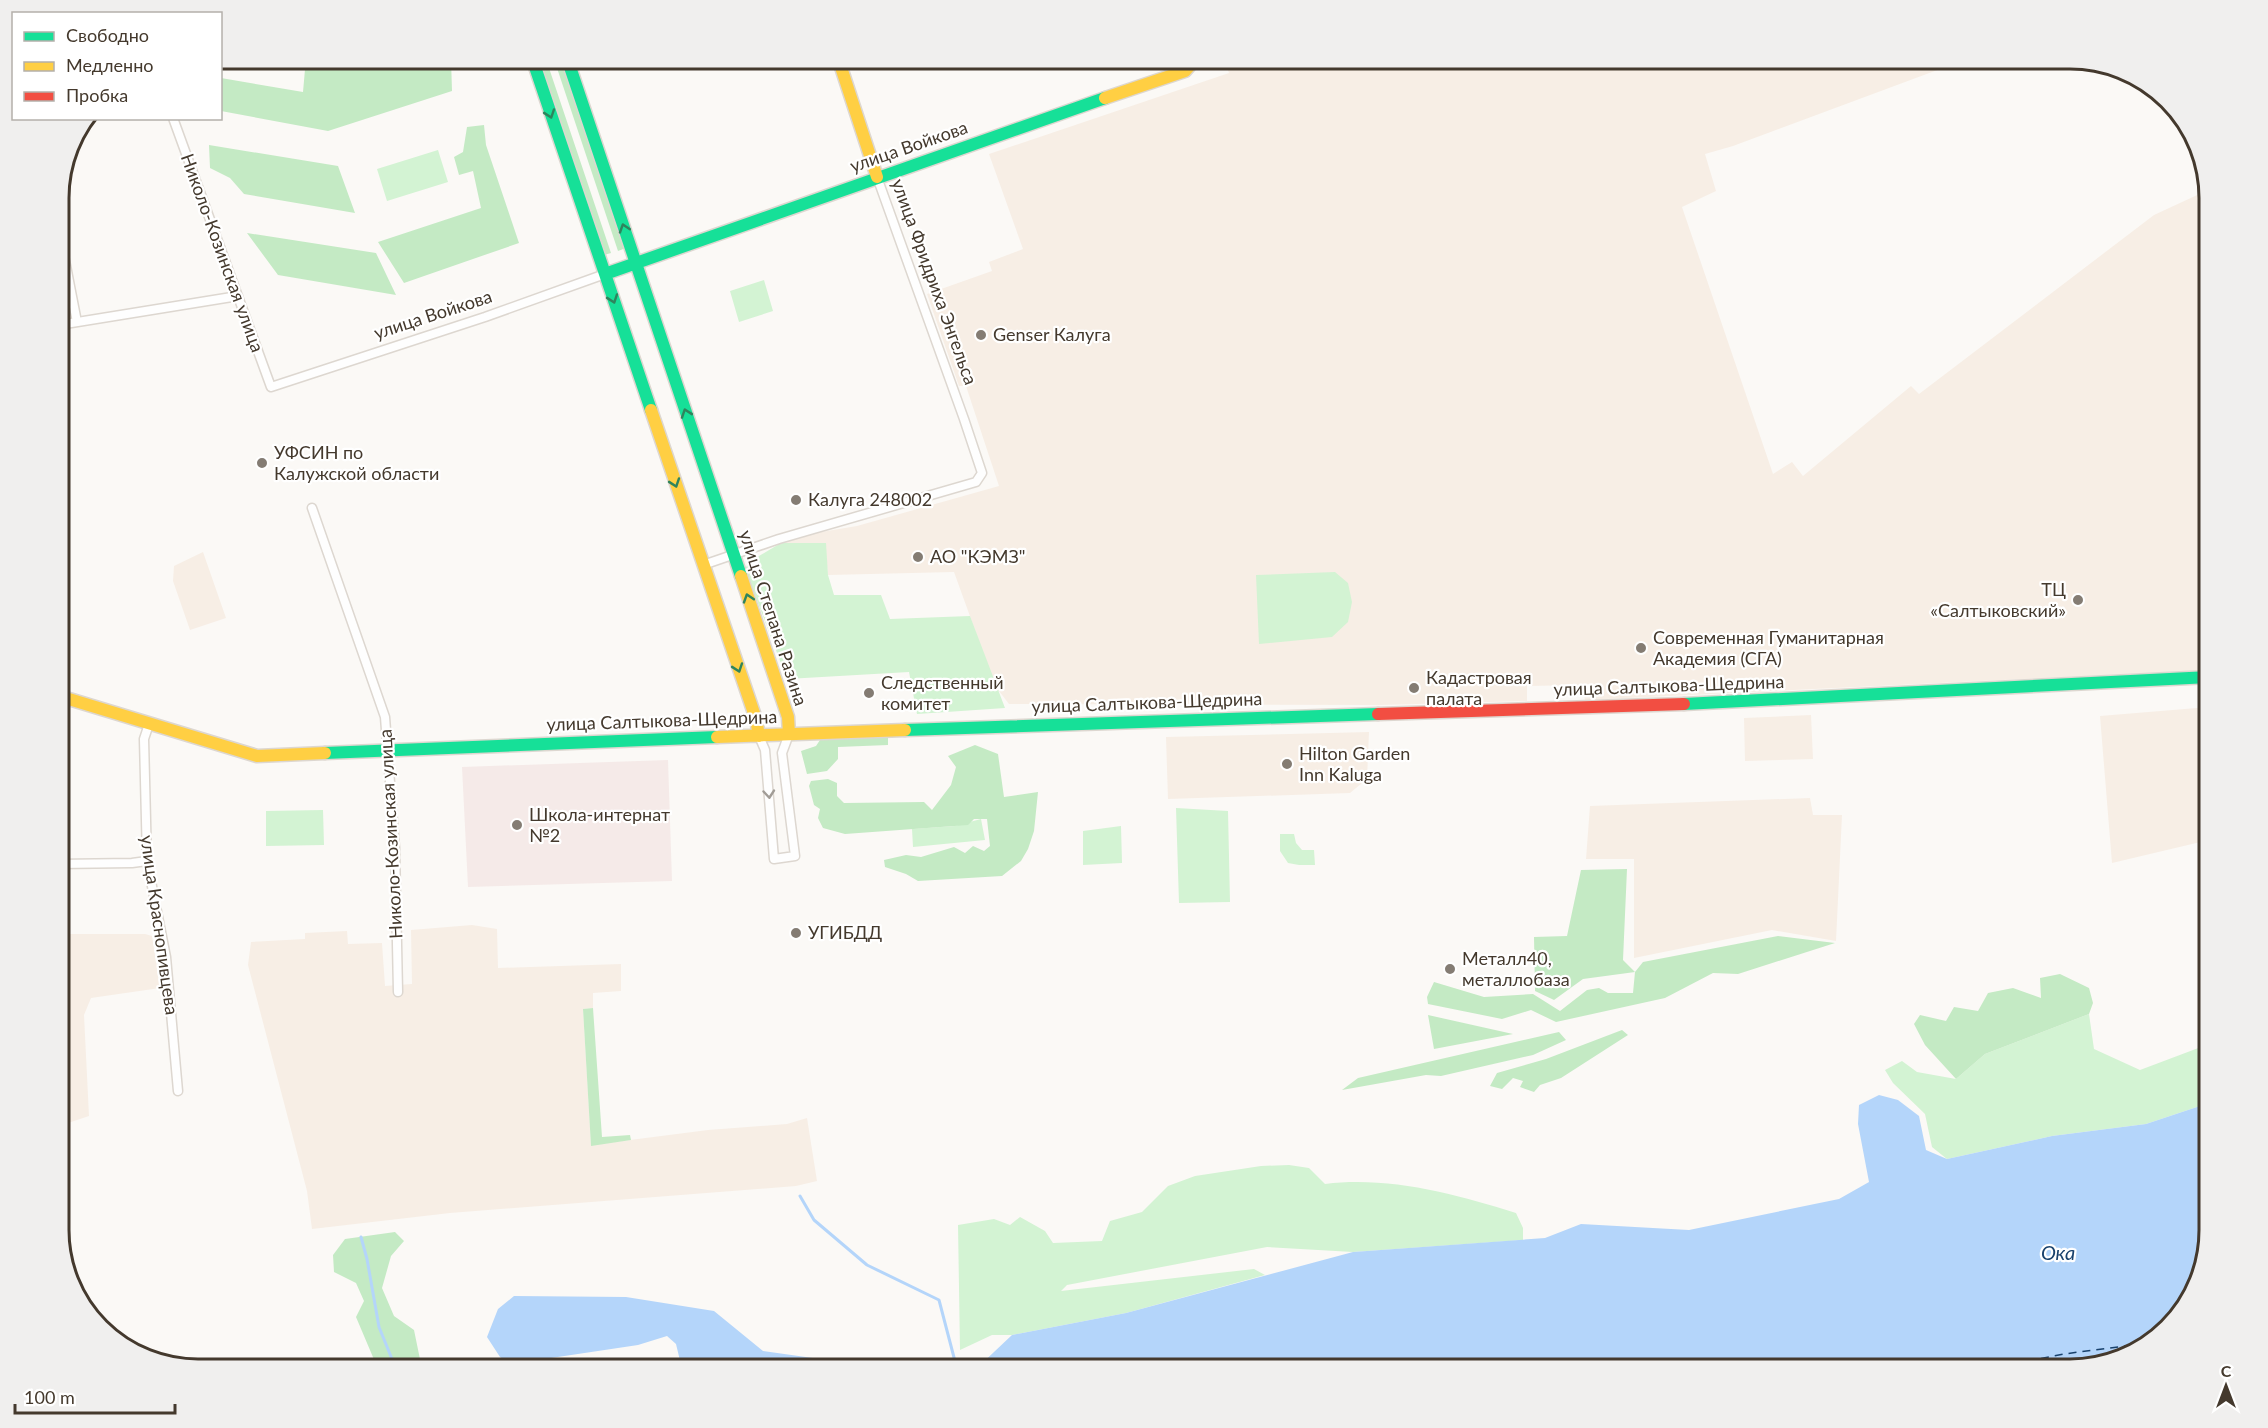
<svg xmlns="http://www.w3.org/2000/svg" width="2268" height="1428" font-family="Lato,sans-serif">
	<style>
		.built { fill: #f7eee5 }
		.education { fill: #f5eae8 }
		.green { fill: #d3f3d3 }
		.forest { fill: #c4eac4 }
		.water { fill: #b4d5fa }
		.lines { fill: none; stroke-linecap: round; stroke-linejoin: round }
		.stream { stroke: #b4d5fa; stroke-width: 3 }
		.ferry { stroke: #18416c; stroke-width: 1.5; stroke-dasharray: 8 6; stroke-linecap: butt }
		.street-casing { stroke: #ddd7d0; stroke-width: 11 }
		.fast-casing { stroke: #ddd7d0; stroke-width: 15 }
		.slow-casing { stroke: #ddd7d0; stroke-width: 15 }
		.jam-casing { stroke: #ddd7d0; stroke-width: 15 }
		.street { stroke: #fefefe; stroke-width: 8 }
		.fast { stroke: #16e098; stroke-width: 12 }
		.slow { stroke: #ffcf43; stroke-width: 12 }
		.jam { stroke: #f24e42; stroke-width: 12 }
		.oneway { stroke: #2f845d }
		.oneway2 { stroke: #a19c96 }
		.poi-dot { fill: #847c73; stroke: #fff; stroke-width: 2 }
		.labels { text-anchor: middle; stroke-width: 4.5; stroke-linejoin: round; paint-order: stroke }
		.street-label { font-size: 18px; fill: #44392d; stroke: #fff }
		.poi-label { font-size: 18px; fill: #44392d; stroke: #fff; text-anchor: start }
		.water-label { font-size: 20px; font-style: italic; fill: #18416c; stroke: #fff }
		.rim { fill: none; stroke: #44392d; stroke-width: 3 }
	</style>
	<rect width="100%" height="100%" fill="#fbf9f6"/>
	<path class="built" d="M1224,59H1967L1733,146L1705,154L1716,191L1682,207L1773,474L1792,462L1803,476L1911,386L1919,394L2154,215L2208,190L2209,198V670L1585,700L1582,685L1527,686V701L1380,705L1009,704L999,691H997L954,572L828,575L825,543H781L779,539L857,526L999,486L966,386H959L927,294L992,271L989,262L1023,249L989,154L1229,73Z
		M203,552L226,618L190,630L173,581L174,566Z
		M2209,707V840L2112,863L2100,716Z
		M1811,715L1813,759L1745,761L1744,718Z
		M1369,732L1367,779L1350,793L1168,799L1166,737Z
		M1810,798L1813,815H1842L1836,941L1772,930L1634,958V859H1586L1590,806Z
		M472,925L497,929L498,968L621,964V991L593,993V1008L583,1009L591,1145L708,1130L787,1124L807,1118L817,1181L796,1186L450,1213L312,1229L307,1191L248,965L251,942L305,939V933L347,931L348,944L382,943L385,986L412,984L411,930Z
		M59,934H145L152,936L160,988L91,998L84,1015L89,1116L59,1126Z"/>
	<path class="education" d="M668,760L672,881L468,887L462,767Z"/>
	<path class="green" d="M438,150L448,182L387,201L377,169Z
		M764,280L773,311L739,322L730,291Z
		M781,543H826L828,575L834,595H881L890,619L970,616L1005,708L917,714L909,672L787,679L745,569L749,562Z
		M1335,572L1348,583L1352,602L1348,622L1332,637L1259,644L1256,575Z
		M1176,808L1228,811L1230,902L1179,903Z
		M323,810L324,845L266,846V811Z
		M981,819L985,840L913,847L912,829L955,826Z
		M1121,826L1122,863L1083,865V831Z
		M1280,834H1294L1296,843L1302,850H1314L1315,865H1299L1288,863L1280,851Z
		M2089,1014L2094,1049L2140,1070L2209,1044V1103L2146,1124L2052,1136L1947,1159L1932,1147L1925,1114L1893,1083L1885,1070L1902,1061L1917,1072L1956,1079L1985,1054Z
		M1289,1165L1309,1168L1325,1184C1389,1176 1455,1194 1516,1213L1523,1228V1240L1353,1252L1267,1247L1067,1285L1061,1291L1254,1269L1265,1275L1126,1313L1012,1335H992L960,1350L958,1225L994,1219L1010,1225L1020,1217L1045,1231L1053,1243L1102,1241L1110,1221L1142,1212L1168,1186L1195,1176L1261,1166Z"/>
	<path class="forest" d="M306,58L451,59L452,91L328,131L221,111V78L303,92Z
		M538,59H546L611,253L604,255Z
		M554,59H563L626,248L618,251Z
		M484,125L486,145L519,243L404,283L378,242L481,208L473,171L459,175L454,157L463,152L467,127Z
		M209,145L338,166L355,213L244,194L230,178L210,168Z
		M247,233L376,253L396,295L278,275Z
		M888,737V745L838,747V759L827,771L807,774L801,751L816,746L820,740Z
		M975,745L998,754L1004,797L1038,792L1034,831L1028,849L1021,861L1002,876L918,881L906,874L885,867L884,860L906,855L921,857L954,847L965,853L973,846L984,851L990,846L987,819H974L968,825L845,834L823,828L818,818L820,809L814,805L809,786L811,781L828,779L837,783V796L844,803L924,802L932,810L951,785L956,767L948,756Z
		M1627,869L1623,960L1635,972L1643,962L1778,936L1835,943L1738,974L1713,973L1665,998L1556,1022L1531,1010L1502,1019L1428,1004L1427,997L1434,982L1484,997L1533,994L1560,1011L1587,990L1599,988L1608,993H1633L1635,972L1583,979L1554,1000L1535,991L1534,937L1567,936L1581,870Z
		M2060,974L2089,988L2093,1003L2089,1014L1985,1054L1956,1079L1925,1045L1914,1024L1920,1015L1946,1021L1954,1007L1978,1011L1988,993L2013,988L2041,998L2040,978Z
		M593,1008L602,1137L630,1135L631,1140L591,1146L583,1009Z
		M1428,1015L1513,1034L1434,1049Z
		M1622,1030L1628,1035L1561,1078L1540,1085L1534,1092L1520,1087L1523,1081L1513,1078L1502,1089L1490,1086L1497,1073L1546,1059Z
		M1559,1032L1566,1040L1533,1055L1441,1076L1426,1075L1342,1090L1358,1078Z
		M395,1232L404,1241L391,1256L382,1288L394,1316L414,1330L422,1369H378L356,1317L364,1301L356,1283L334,1272L333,1255L345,1239Z"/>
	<path class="water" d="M1879,1095L1898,1100L1919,1116L1926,1150L1947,1159L2052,1136L2146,1124L2209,1103V1230L2186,1307L2139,1351L2070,1369H976L1012,1335L1126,1313L1353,1252L1545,1238L1581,1224L1689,1230L1839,1199L1869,1182L1858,1124L1859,1105Z
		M514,1296L626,1297L714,1311L763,1351L827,1360L824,1369H682L676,1344L667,1336L638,1345L511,1364L500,1357L487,1337L498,1309Z"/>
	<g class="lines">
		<path class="stream" d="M800,1196L814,1220L867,1265L939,1300L957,1369
			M361,1237L367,1259L379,1327L396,1369"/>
		<path class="ferry" d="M1986,1369L2064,1354L2148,1343"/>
		<g class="street-casing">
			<path id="street" d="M173,118L271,387L485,317L605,274
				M59,230L77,322
				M59,325L238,296
				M312,508L385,717L395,848L398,992
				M703,565L779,539L976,482L982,473L964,419L877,177
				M149,724L144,739L147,861L166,957L178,1091
				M759,736L765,750L774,859L795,856L782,753L789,734
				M59,864L132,863L147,861"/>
		</g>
		<g class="fast-casing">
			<path id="fast" d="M532,58L651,410
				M567,58L741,576
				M605,274L1105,98
				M1684,704L2209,677
				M905,730L1378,714
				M325,753L717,737"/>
		</g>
		<g class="slow-casing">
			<path id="slow" d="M838,58L877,177
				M1105,98L1185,71L1192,63L1190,58
				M651,410L756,719L759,736
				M741,576L788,717L789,734
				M59,696L257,756L325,753
				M717,737L905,730"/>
		</g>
		<g class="jam-casing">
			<path id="jam" d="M1378,714L1684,704"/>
		</g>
		<use href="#street" class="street"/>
		<use href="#fast" class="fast"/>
		<use href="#slow" class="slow"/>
		<use href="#jam" class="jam"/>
	</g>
	<defs><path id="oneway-chevron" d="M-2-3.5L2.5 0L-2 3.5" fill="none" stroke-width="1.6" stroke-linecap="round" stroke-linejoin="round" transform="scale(1.5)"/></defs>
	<g class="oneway">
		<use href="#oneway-chevron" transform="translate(550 114) rotate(71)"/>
		<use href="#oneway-chevron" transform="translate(624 228) rotate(-108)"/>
		<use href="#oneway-chevron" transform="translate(613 299) rotate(71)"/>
		<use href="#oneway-chevron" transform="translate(686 413) rotate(-109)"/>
		<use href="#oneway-chevron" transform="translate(675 483) rotate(71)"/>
		<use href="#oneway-chevron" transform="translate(748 598) rotate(-108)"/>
		<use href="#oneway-chevron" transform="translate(738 668) rotate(71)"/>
	</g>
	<use class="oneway2" href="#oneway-chevron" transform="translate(769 794) rotate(85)"/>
	<g class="poi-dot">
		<circle cx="981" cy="335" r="6"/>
		<circle cx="262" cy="463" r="6"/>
		<circle cx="796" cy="500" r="6"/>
		<circle cx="918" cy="557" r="6"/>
		<circle cx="2078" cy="600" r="6"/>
		<circle cx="1641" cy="648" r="6"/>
		<circle cx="1414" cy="688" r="6"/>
		<circle cx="869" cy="693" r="6"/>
		<circle cx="1287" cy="764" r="6"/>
		<circle cx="517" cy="825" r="6"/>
		<circle cx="796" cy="933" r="6"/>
		<circle cx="1450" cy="969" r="6"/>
	</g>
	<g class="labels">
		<g class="street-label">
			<text transform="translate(909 147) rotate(-19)" y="6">улица Войкова</text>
			<text transform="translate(222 253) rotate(70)" y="6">Николо-Козинская улица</text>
			<text transform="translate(934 282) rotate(70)" y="6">улица Фридриха Энгельса</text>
			<text transform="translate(433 315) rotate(-18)" y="6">улица Войкова</text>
			<text transform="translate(773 618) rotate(72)" y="6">улица Степана Разина</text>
			<text transform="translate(1669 686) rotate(-2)" y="6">улица Салтыкова-Щедрина</text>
			<text transform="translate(1147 703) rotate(-2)" y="6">улица Салтыкова-Щедрина</text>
			<text transform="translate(662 721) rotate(-2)" y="6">улица Салтыкова-Щедрина</text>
			<text transform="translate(391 834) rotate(-93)" y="6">Николо-Козинская улица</text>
			<text transform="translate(159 925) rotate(82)" y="6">улица Краснопивцева</text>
		</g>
		<g class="poi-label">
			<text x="993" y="341">Genser Калуга</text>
			<text x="274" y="459">УФСИН по<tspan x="274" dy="21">Калужской области</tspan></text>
			<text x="808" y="506">Калуга 248002</text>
			<text x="930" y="563">АО "КЭМЗ"</text>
			<text x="2066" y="596" text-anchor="end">ТЦ<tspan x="2066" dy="21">«Салтыковский»</tspan></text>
			<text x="1653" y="644">Современная Гуманитарная<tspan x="1653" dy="21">Академия (СГА)</tspan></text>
			<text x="1426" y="684">Кадастровая<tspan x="1426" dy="21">палата</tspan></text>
			<text x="881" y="689">Следственный<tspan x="881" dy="21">комитет</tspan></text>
			<text x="1299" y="760">Hilton Garden<tspan x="1299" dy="21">Inn Kaluga</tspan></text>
			<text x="529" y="821">Школа-интернат<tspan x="529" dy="21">№2</tspan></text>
			<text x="808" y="939">УГИБДД</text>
			<text x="1462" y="965">Металл40,<tspan x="1462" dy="21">металлобаза</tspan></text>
		</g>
		<g class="water-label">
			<text x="2058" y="1260">Ока</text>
		</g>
	</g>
	<path d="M0 0H2268V1428H0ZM198 69H2070A129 129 0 0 1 2199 198V1230A129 129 0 0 1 2070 1359H198A129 129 0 0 1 69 1230V198A129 129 0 0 1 198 69Z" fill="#f0efee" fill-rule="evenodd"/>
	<path class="rim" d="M198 69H2070A129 129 0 0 1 2199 198V1230A129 129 0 0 1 2070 1359H198A129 129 0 0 1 69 1230V198A129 129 0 0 1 198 69Z"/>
	<rect x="12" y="12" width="210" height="108" fill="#ffffff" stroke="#b4b0ab" stroke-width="1.5"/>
	<rect x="24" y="32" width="30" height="9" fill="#16e098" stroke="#b4b0ab" stroke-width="1.5"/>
	<text x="66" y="42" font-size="18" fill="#44392d">Свободно</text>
	<rect x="24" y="62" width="30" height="9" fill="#ffcf43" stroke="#b4b0ab" stroke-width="1.5"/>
	<text x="66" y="72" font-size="18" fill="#44392d">Медленно</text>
	<rect x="24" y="92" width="30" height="9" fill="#f24e42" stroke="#b4b0ab" stroke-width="1.5"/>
	<text x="66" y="102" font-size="18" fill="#44392d">Пробка</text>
	<g transform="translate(2226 1386)" stroke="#ffffff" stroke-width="4.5" paint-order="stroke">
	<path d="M0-4.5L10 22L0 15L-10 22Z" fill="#44392d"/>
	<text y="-9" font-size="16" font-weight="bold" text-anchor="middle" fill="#44392d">С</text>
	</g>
	<path d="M15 1404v9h160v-9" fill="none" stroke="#44392d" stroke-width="3"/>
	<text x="24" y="1404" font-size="18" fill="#44392d" stroke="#ffffff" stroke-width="4.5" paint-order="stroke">100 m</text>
</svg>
